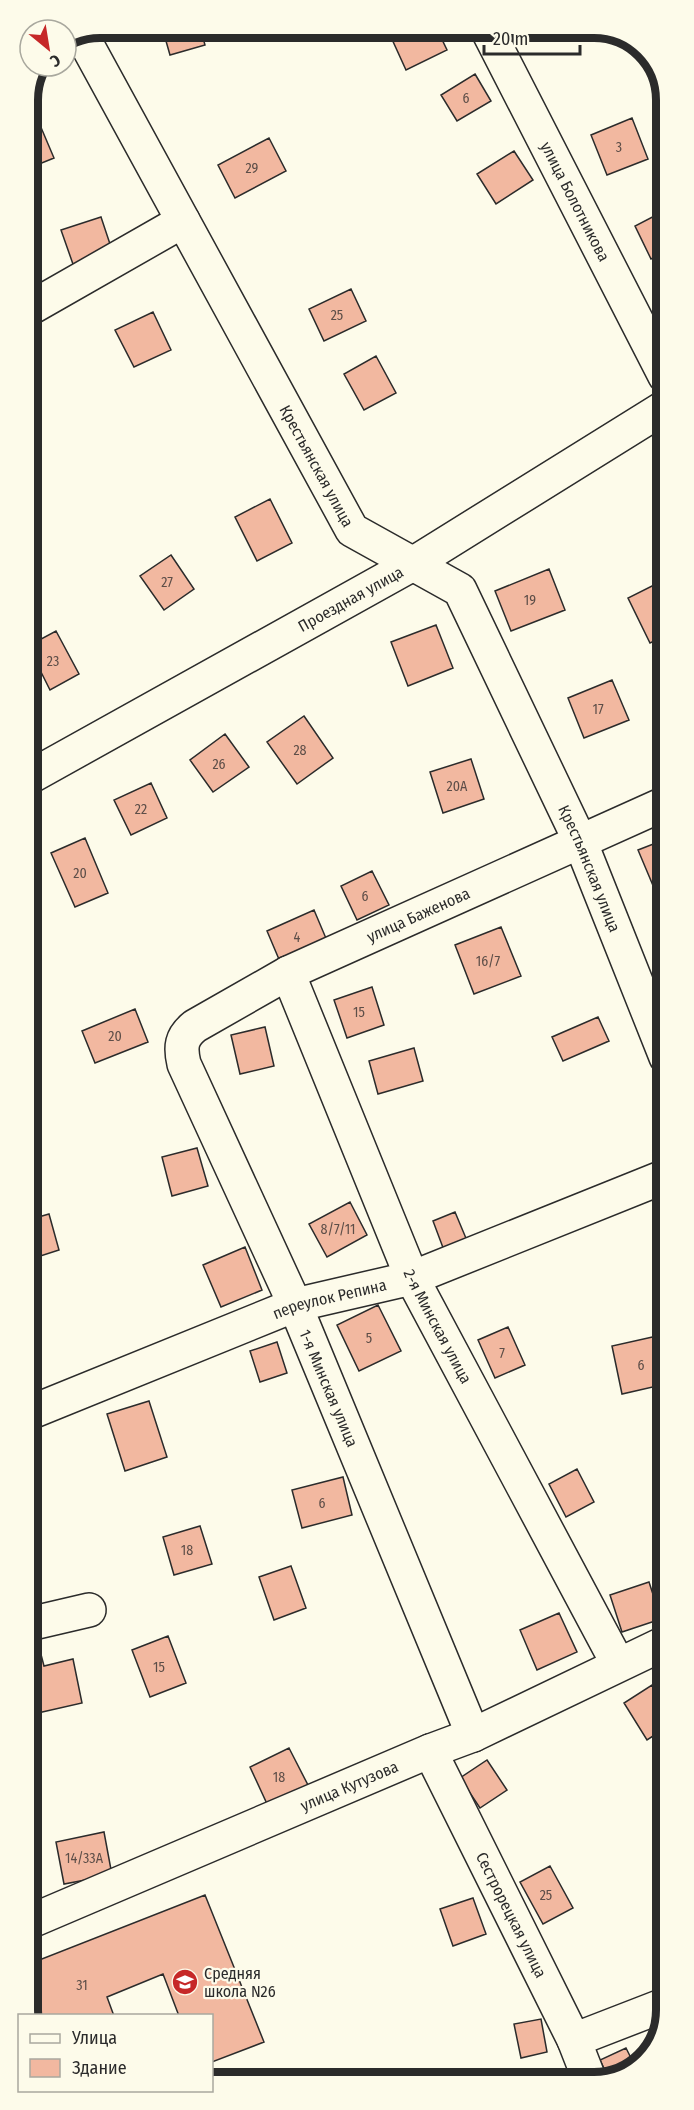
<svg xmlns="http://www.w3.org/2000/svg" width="694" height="2110" font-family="'Fira Sans Condensed',sans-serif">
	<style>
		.building { fill: #f2b8a0; stroke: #2b2b2b; stroke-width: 1.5 }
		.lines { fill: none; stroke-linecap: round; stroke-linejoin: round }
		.minor-casing { stroke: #2b2b2b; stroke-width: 36 }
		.minor { stroke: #fdfbea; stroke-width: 33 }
		.labels { text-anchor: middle; stroke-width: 4.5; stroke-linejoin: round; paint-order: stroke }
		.number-label { font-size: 14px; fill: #5d4e48 }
		.street-label { font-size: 16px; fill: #2b2b2b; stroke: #fdfbea }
		.poi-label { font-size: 16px; fill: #2b2b2b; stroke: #fdfbea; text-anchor: start }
		.rim { fill: none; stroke: #2b2b2b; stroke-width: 8 }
	</style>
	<rect width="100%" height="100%" fill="#fdfbea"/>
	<path class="building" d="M162,27H200L205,45L170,55Z
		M412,27H436L447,50L406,70L391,37Z
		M475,74L491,101L457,121L441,95Z
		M37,118L54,158L27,169V123Z
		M632,118L648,159L607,175L591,135Z
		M269,138L286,171L235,198L218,165Z
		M514,151L533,180L496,204L477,174Z
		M664,211L665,252L651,259L635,226Z
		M101,217L113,253L74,267L61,230Z
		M351,289L366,321L324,341L309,309Z
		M153,312L171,350L134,367L115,330Z
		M376,356L396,393L364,410L344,374Z
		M270,499L292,543L257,561L235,517Z
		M171,555L194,589L164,610L140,576Z
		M549,569L565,610L511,631L495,591Z
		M664,580L665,636L650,643L628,598Z
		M436,625L453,668L408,686L391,642Z
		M56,631L79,674L50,690L28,646Z
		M612,680L629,720L584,738L568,698Z
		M304,716L333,758L297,784L267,742Z
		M225,734L249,767L213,792L190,760Z
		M471,759L484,799L443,813L430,772Z
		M151,783L167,818L131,835L114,800Z
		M85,838L108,893L75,907L51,853Z
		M666,839V891L657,895L638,850Z
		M372,871L389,905L357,920L341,886Z
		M314,910L328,943L281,964L267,931Z
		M501,927L521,976L474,994L455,945Z
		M372,987L384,1025L347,1038L334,1000Z
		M135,1009L148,1042L95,1063L82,1031Z
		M598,1017L609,1041L563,1061L552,1037Z
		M265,1027L274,1066L240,1074L231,1035Z
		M414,1048L423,1081L378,1094L369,1061Z
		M197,1148L208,1186L172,1196L162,1157Z
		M350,1202L367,1235L327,1257L309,1224Z
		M455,1212L468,1243L445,1253L433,1221Z
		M49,1214L59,1250L28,1260V1220Z
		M245,1247L262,1290L221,1307L203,1265Z
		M378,1305L401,1351L359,1371L337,1325Z
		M508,1327L525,1365L495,1378L478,1340Z
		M666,1334V1384L622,1394L612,1346Z
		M277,1342L287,1373L260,1382L250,1351Z
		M149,1401L167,1457L125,1471L107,1414Z
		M29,1463L35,1481L29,1483Z
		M577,1469L594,1502L566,1517L549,1484Z
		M343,1477L352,1515L302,1528L292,1490Z
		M200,1526L212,1564L174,1575L163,1537Z
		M291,1566L306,1608L274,1620L259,1577Z
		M649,1582L661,1619L622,1632L610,1595Z
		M559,1613L577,1652L537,1670L520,1630Z
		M168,1636L186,1683L150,1697L132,1650Z
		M38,1643L44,1666L73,1659L82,1703L29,1715V1645Z
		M652,1685L667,1707V1727L647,1740L624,1703Z
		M289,1748L309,1787L268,1806L250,1767Z
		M487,1760L507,1790L480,1808L460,1778Z
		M104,1832L112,1875L64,1884L56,1842Z
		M550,1866L573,1908L543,1924L520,1882Z
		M205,1895L264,2042L212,2062V2016H179L163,1974L107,1997L114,2016H29V1964Z
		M473,1898L486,1934L453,1946L440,1909Z
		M541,2019L547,2052L521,2058L514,2024Z
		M626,2048L635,2066L613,2081H610L600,2060Z"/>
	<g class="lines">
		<g class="minor-casing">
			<g id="minor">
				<path id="s1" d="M486,27L665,376"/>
				<path id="s2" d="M81,34L352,530L460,590L580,841L666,1057"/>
				<path d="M27,310L183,221"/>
				<path id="s3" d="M28,778L411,565L665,407"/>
				<path id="s4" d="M288,973L412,1278L618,1664"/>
				<path id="s5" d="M29,1413L295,1305L412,1278L666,1176"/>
				<path d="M29,1624L89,1610"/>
				<path id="s6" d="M473,1735L295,1305L184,1064C180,1047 181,1037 195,1026L288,973L666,803"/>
				<path id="s7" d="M430,1751L574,2040L590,2081"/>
				<path id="s8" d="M29,1922L430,1751L473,1735L667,1642"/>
				<path d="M574,2040L667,2004"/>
			</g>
		</g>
		<use href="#minor" class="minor"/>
	</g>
	<defs>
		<g id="school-disc" transform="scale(1.35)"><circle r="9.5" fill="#c62828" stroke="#fdfbea"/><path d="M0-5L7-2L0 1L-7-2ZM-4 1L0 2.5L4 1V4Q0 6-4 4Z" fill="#fff"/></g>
	</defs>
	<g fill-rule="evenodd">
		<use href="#school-disc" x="185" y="1982"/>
	</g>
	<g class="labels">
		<g class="number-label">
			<text x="466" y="103">6</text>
			<text x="619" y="152">3</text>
			<text x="252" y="173">29</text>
			<text x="337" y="320">25</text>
			<text x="167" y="587">27</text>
			<text x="530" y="605">19</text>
			<text x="53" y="666">23</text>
			<text x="598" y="714">17</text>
			<text x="300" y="755">28</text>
			<text x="219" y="769">26</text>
			<text x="457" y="791">20А</text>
			<text x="141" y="814">22</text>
			<text x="80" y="878">20</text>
			<text x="365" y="901">6</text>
			<text x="297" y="942">4</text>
			<text x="488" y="966">16/7</text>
			<text x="359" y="1017">15</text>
			<text x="115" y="1041">20</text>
			<text x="338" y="1234">8/7/11</text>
			<text x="369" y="1343">5</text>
			<text x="502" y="1358">7</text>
			<text x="641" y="1370">6</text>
			<text x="322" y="1508">6</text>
			<text x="187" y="1555">18</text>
			<text x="159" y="1672">15</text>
			<text x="279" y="1782">18</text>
			<text x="84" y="1863">14/33А</text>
			<text x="546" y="1900">25</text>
			<text x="82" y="1990">31</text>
		</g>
		<g class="street-label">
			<text dy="6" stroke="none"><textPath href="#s1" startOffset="196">улица Болотникова</textPath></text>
			<text dy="6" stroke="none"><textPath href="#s2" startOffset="492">Крестьянская улица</textPath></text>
			<text dy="6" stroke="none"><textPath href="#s3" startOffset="369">Проездная улица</textPath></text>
			<text dy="6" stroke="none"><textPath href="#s2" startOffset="996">Крестьянская улица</textPath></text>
			<text dy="6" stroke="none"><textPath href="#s6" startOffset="1023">улица Баженова</textPath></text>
			<text dy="6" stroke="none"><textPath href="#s5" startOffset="322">переулок Репина</textPath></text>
			<text dy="6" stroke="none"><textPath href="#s4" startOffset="384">2-я Минская улица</textPath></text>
			<text transform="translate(329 1388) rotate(67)" y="6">1-я Минская улица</text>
			<text dy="6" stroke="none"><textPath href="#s8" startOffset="348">улица Кутузова</textPath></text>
			<text dy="6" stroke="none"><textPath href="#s7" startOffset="183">Сестрорецкая улица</textPath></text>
		</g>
		<g class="poi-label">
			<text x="204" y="1979">Средняя<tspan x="204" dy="18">школа N26</tspan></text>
		</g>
	</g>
	<path d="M0 0H694V2110H0ZM100 38H594A62 62 0 0 1 656 100V2010A62 62 0 0 1 594 2072H100A62 62 0 0 1 38 2010V100A62 62 0 0 1 100 38Z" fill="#fdfbea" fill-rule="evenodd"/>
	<path class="rim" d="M100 38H594A62 62 0 0 1 656 100V2010A62 62 0 0 1 594 2072H100A62 62 0 0 1 38 2010V100A62 62 0 0 1 100 38Z"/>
	<rect x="18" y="2014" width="195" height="78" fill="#fdfbea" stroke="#a9a89e" stroke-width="1.5"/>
	<rect x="30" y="2034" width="30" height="9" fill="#fdfbea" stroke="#a9a89e" stroke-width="1.5"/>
	<text x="72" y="2044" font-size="18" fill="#2b2b2b">Улица</text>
	<rect x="30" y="2059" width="30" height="18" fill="#f2b8a0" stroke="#a9a89e" stroke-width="1.5"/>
	<text x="72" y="2074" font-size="18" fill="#2b2b2b">Здание</text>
	<g transform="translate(48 48) rotate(150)"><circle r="28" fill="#fdfbea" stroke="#a9a89e" stroke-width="1.5"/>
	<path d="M0-4.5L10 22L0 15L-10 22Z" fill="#c62828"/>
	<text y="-9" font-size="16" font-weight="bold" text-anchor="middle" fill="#2b2b2b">С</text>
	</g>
	<path d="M484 45v9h96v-9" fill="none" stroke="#2b2b2b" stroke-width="3"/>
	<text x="493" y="45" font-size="18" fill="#2b2b2b" stroke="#fdfbea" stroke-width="4.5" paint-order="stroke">20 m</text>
</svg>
